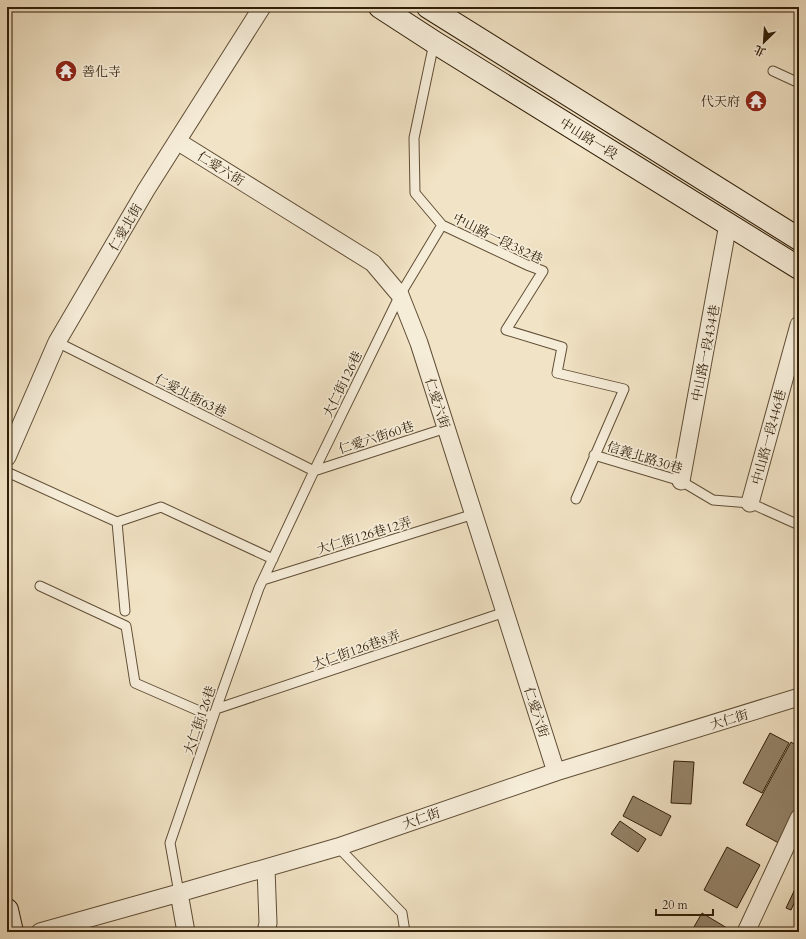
<svg xmlns="http://www.w3.org/2000/svg" width="806" height="939" font-family="Cardo,'Noto Serif TC',serif">
	<style>
		.building { fill: #94846a; stroke: #2f1d07 }
		.lines { fill: none; stroke-linecap: round; stroke-linejoin: round }
		.lane-casing { stroke: #604e36; stroke-width: 11 }
		.street-casing { stroke: #604e36; stroke-width: 19 }
		.secondary-casing { stroke: #2f1d07; stroke-width: 24 }
		.lane { stroke: #f6edd9; stroke-width: 9 }
		.street { stroke: #f6edd9; stroke-width: 17 }
		.secondary { stroke: #f6edd9; stroke-width: 22 }
		.labels { text-anchor: middle; stroke-width: 3.5; stroke-linejoin: round; paint-order: stroke }
		.poi-label { font-size: 13px; fill: #2f1d07; stroke: #f6edd9; text-anchor: start }
		.street-label { font-size: 13px; fill: #2f1d07; stroke: #f6edd9 }
	</style>
	<rect width="100%" height="100%" fill="#f1e3c5"/>
	<filter id="stains"><feTurbulence type="fractalNoise" baseFrequency=".005" numOctaves="4"/><feColorMatrix values="0 0 0 0 .2 0 0 0 0 .09 0 0 0 0 .02 0 0 0 .5 -.17"/></filter>
	<radialGradient id="worn" r=".72"><stop offset=".6" stop-color="#630" stop-opacity="0"/><stop offset="1" stop-color="#630" stop-opacity=".3"/></radialGradient>
	<path class="building" d="M770,733L789,743L762,793L743,783Z
		M791,742L799,747V812L784,846L746,825Z
		M674,761L694,762L691,804L671,803Z
		M633,796L671,816L661,836L623,816Z
		M620,821L646,839L638,852L611,834Z
		M727,847L760,865L737,908L704,890Z
		M796,887L799,888V892L791,910L786,908Z
		M702,913L732,931L731,932H691Z"/>
	<g class="lines">
		<g class="lane-casing">
			<path id="lane" d="M434,43L414,138L415,193L442,225L527,265L543,271L506,330L562,347L557,373L624,389L576,499
				M773,71L799,83
				M57,342L314,471L446,428
				M594,455L681,481L713,500L750,503L799,525
				M7,472L117,522L125,611
				M117,522L161,507L273,559
				M263,580L474,514
				M40,586L126,626L135,683L213,717
				M216,709L505,612
				M338,847L402,913L405,932
				M179,893L170,843L216,709L259,588L314,471L400,295L442,225"/>
		</g>
		<g class="street-casing">
			<path id="street" d="M177,141L373,263L400,295L419,343L556,772
				M7,457L57,342L146,190L262,7
				M681,481L728,224
				M750,503L799,325
				M179,893L186,932
				M40,932L179,893L338,847L556,772L799,697
				M266,932L268,923L266,868
				M746,932L799,818"/>
		</g>
		<g class="secondary-casing">
			<path id="secondary" d="M380,7L434,42L799,268
				M428,7L799,239
				M7,910L12,932"/>
		</g>
		<use href="#lane" class="lane"/>
		<use href="#street" class="street"/>
		<use href="#secondary" class="secondary"/>
	</g>
	<defs>
		<g id="temple-disc" transform="scale(1.15)"><circle r="9.5" fill="#8f2418" stroke="#f6edd9"/><path d="M0-6L5-2H3V0L6.5 2.5H4V6H1.5V3h-3V6H-4V2.5H-6.5L-3 0V-2H-5Z" fill="#fff"/></g>
	</defs>
	<g fill-rule="evenodd">
		<use href="#temple-disc" x="66" y="71"/>
		<use href="#temple-disc" x="756" y="101"/>
	</g>
	<g class="labels">
		<g class="poi-label">
			<text x="82" y="76">善化寺</text>
			<text x="740" y="106" text-anchor="end">代天府</text>
		</g>
		<g class="street-label">
			<text transform="translate(589 138) rotate(32)" y="5">中山路一段</text>
			<text transform="translate(221 168) rotate(32)" y="5">仁愛六街</text>
			<text transform="translate(125 227) rotate(-60)" y="5">仁愛北街</text>
			<text transform="translate(498 238) rotate(26)" y="5">中山路一段382巷</text>
			<text transform="translate(705 353) rotate(-79)" y="5">中山路一段434巷</text>
			<text transform="translate(342 384) rotate(-64)" y="5">大仁街126巷</text>
			<text transform="translate(191 395) rotate(27)" y="5">仁愛北街63巷</text>
			<text transform="translate(438 403) rotate(72)" y="5">仁愛六街</text>
			<text transform="translate(376 437) rotate(-18)" y="5">仁愛六街60巷</text>
			<text transform="translate(768 437) rotate(-75)" y="5">中山路一段446巷</text>
			<text transform="translate(645 457) rotate(17)" y="5">信義北路30巷</text>
			<text transform="translate(364 535) rotate(-17)" y="5">大仁街126巷12弄</text>
			<text transform="translate(356 649) rotate(-19)" y="5">大仁街126巷8弄</text>
			<text transform="translate(537 712) rotate(72)" y="5">仁愛六街</text>
			<text transform="translate(729 719) rotate(-17)" y="5">大仁街</text>
			<text transform="translate(199 720) rotate(-71)" y="5">大仁街126巷</text>
			<text transform="translate(421 818) rotate(-19)" y="5">大仁街</text>
		</g>
	</g>
	<rect width="806" height="939" fill="none" stroke="#f1e3c5" stroke-width="24"/>
	<rect x="8" y="8" width="790" height="923" fill="none" stroke="#2f1d07" stroke-width="2"/>
	<rect x="12" y="12" width="782" height="915" fill="none" stroke="#2f1d07"/>
	<g transform="translate(764 42) rotate(205)" stroke="#f6edd9" stroke-width="3" paint-order="stroke">
	<path d="M0-3L7 15L0 10L-7 15Z" fill="#2f1d07"/>
	<text y="-6" font-size="11" font-weight="bold" text-anchor="middle" fill="#2f1d07">北</text>
	</g>
	<path d="M656 909v6h57v-6" fill="none" stroke="#2f1d07" stroke-width="2"/>
	<text x="662" y="909" font-size="12" fill="#2f1d07" stroke="#f6edd9" stroke-width="3" paint-order="stroke">20 m</text>
	<rect width="100%" height="100%" filter="url(#stains)"/>
	<rect width="100%" height="100%" fill="url(#worn)"/>
</svg>
